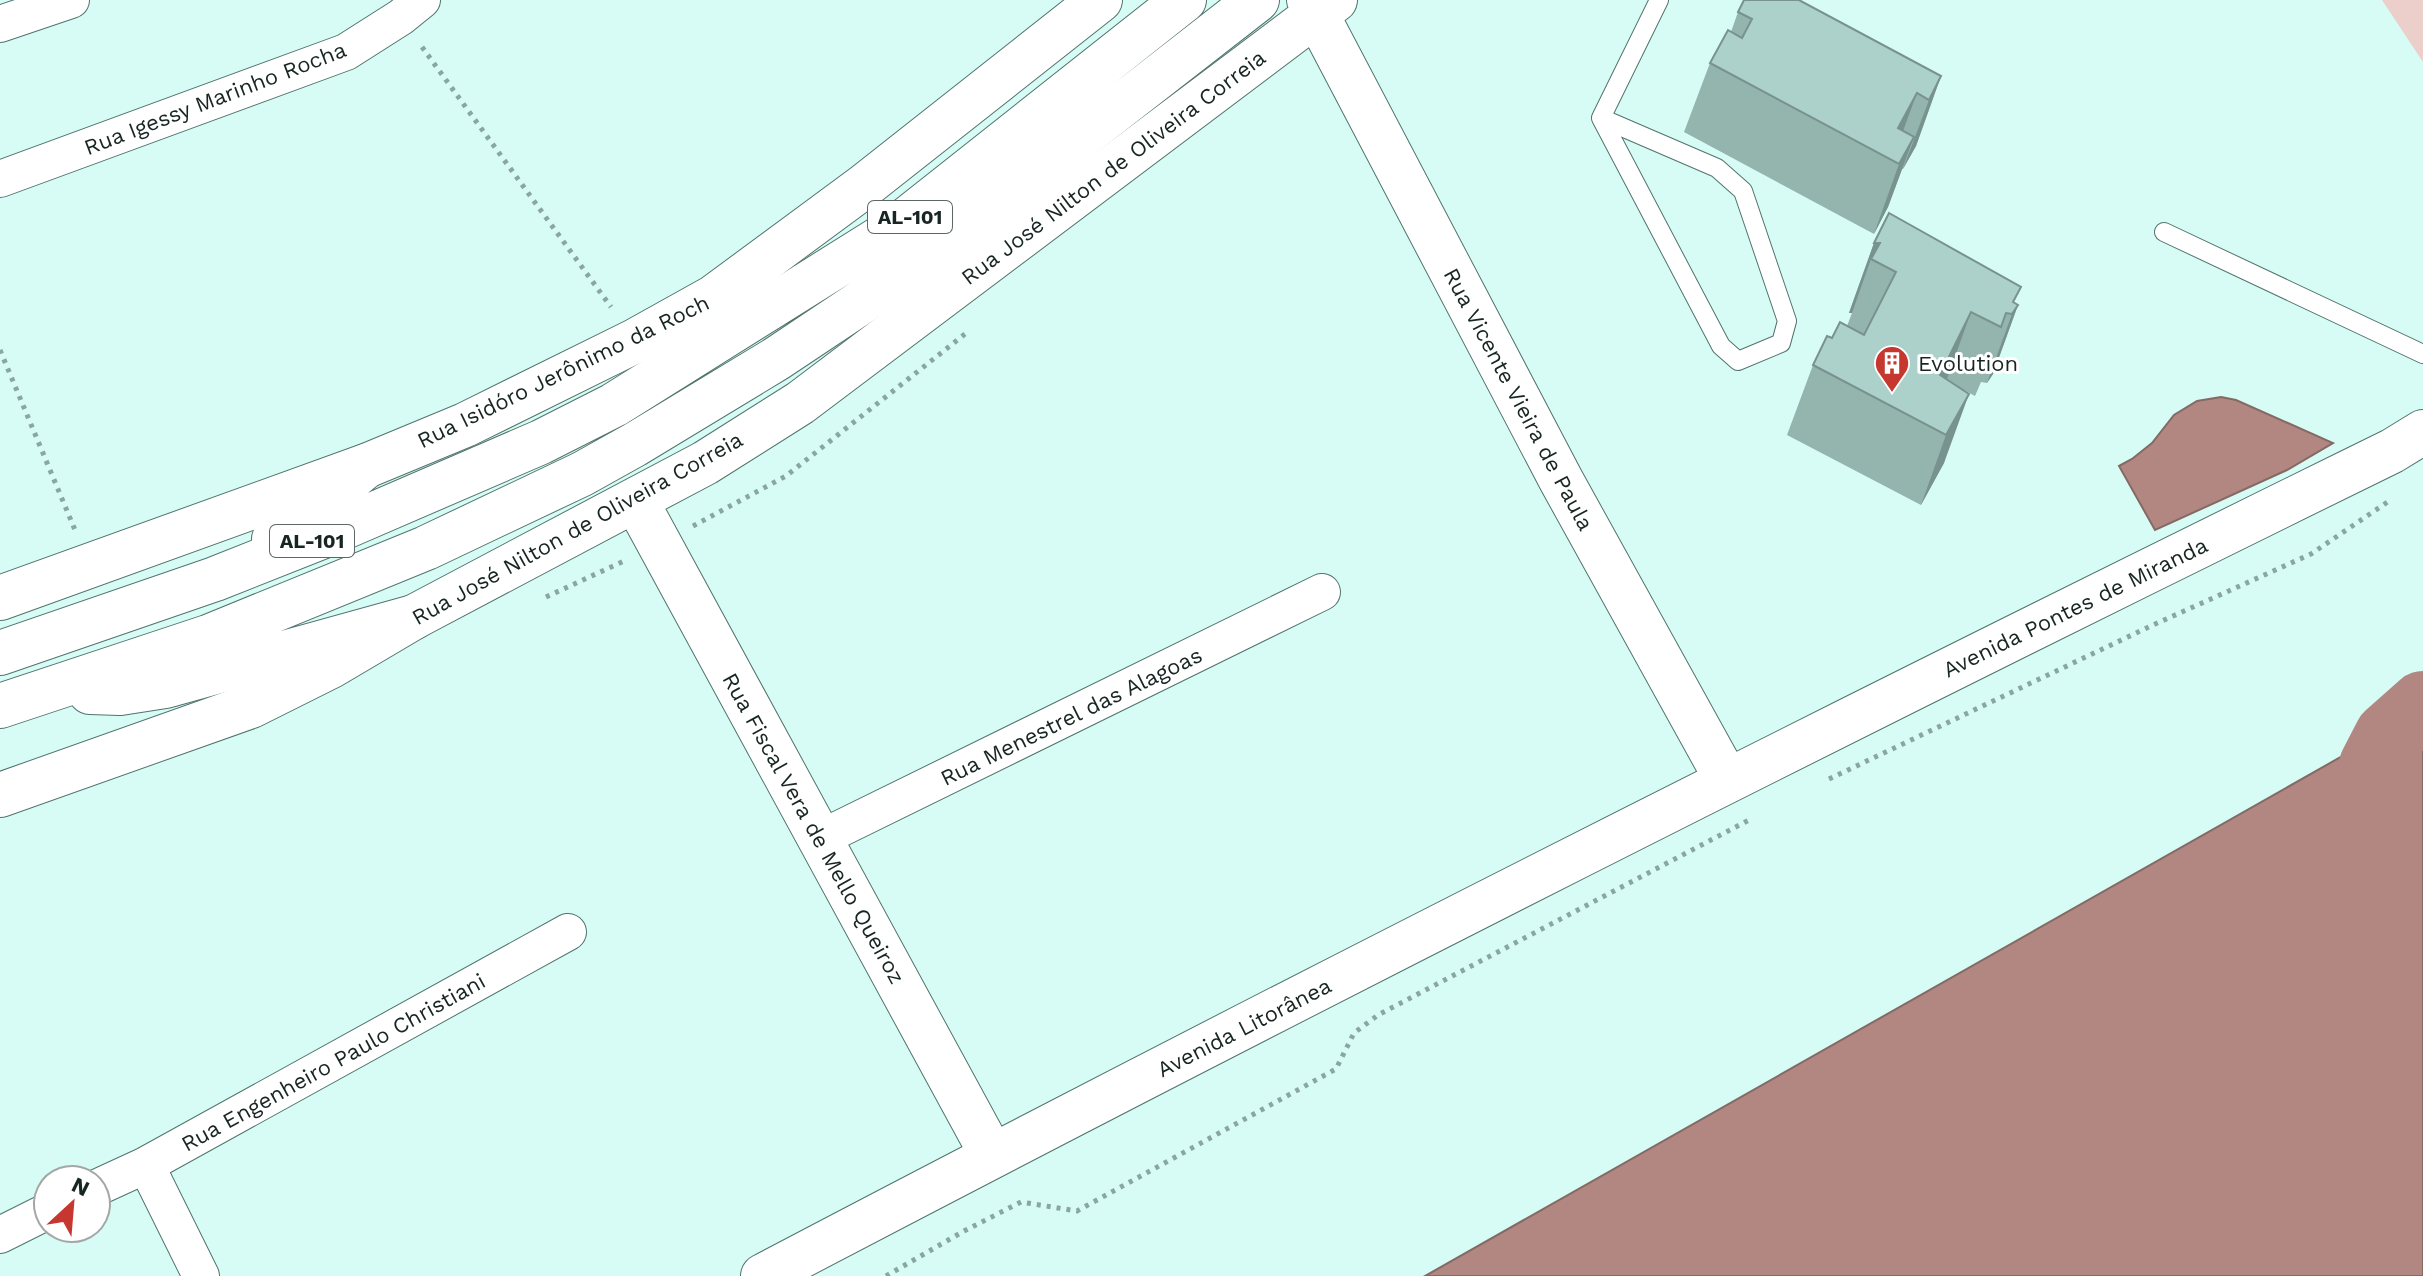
<svg xmlns="http://www.w3.org/2000/svg" width="2423" height="1276" font-family="'Work Sans',sans-serif">
	<style>
		.green { fill: #ecceca }
		.water { fill: #b38781; stroke: #846a65; stroke-width: 2 }
		.lines { fill: none; stroke-linecap: round; stroke-linejoin: round }
		.river { stroke: #b38781; stroke-width: 68 }
		.service-casing { stroke: #51746d; stroke-width: 20 }
		.minor-casing { stroke: #51746d; stroke-width: 38 }
		.tertiary-casing { stroke: #51746d; stroke-width: 46 }
		.primary-casing { stroke: #51746d; stroke-width: 46 }
		.path { stroke: #8aa6a1; stroke-width: 5; stroke-dasharray: 4 6; stroke-linecap: butt }
		.service { stroke: #fff; stroke-width: 18 }
		.minor { stroke: #fff; stroke-width: 36 }
		.tertiary { stroke: #fff; stroke-width: 44 }
		.primary { stroke: #fff; stroke-width: 44 }
		.wall { fill: #94b4ae }
		.shaded-wall { fill: #78928d }
		.building { fill: #acd1ca; stroke: #78928d; stroke-width: 2 }
		.labels { text-anchor: middle; stroke-width: 6; stroke-linejoin: round; paint-order: stroke }
		.shield { fill: #fff; stroke: #5d6765; stroke-width: 2 }
		.shield-label { font-size: 20px; font-weight: bold; fill: #182623 }
		.street-label { font-size: 22px; fill: #182623; stroke: #fff }
		.poi-label { font-size: 22px; fill: #182623; stroke: #fff; text-anchor: start }
	</style>
	<rect width="100%" height="100%" fill="#d6fcf5"/>
	<path class="green" d="M2382,0H2423V62Z"/>
	<path class="water" d="M2221,397L2236,400L2333,443L2287,470L2155,530L2119,466L2132,459L2152,443L2174,415L2197,401Z
		M2423,716V1276H1425L2353,750Z"/>
	<g class="lines">
		<path class="river" d="M2364,802L2373,765L2388,736L2423,705"/>
		<g class="service-casing">
			<path id="service" d="M1601,118L1717,168L1743,191L1787,321L1781,343L1738,361L1721,346Z
				M1601,118L1659,0
				M2164,232L2423,354"/>
		</g>
		<g class="minor-casing">
			<path id="minor" d="M0,24L71,0
				M0,179L346,52L401,17L422,0
				M819,839L1322,592
				M146,1165L201,1276
				M96,1188L146,1165L568,932
				M0,1235L48,1211"/>
		</g>
		<g class="tertiary-casing">
			<path id="tertiary" d="M1309,0L1561,480L1727,780
				M636,501L992,1155
				M0,598L366,466L465,425L635,341L714,297L863,187L1100,0
				M0,795L251,706L331,666L414,617L705,463L800,403L1335,0
				M763,1276C1302,993 1846,719 2392,451L2423,432"/>
		</g>
		<g class="primary-casing">
			<path id="primary" d="M274,539L293,526L366,466
				M0,653L215,579L326,535L541,442L614,405L892,231L1184,0
				M90,692L120,693L165,686L414,617
				M0,706L208,637L426,548L582,474L634,445L776,359L914,267L1257,0"/>
		</g>
		<path class="path" d="M422,47L611,307
			M0,350L75,530
			M693,526L786,476L965,334
			M546,597L624,561
			M1829,779L2153,625L2311,554L2389,501
			M886,1276L964,1231L1021,1202L1077,1211L1336,1069L1354,1033L1378,1015L1749,820"/>
		<use href="#service" class="service"/>
		<use href="#minor" class="minor"/>
		<use href="#tertiary" class="tertiary"/>
		<use href="#primary" class="primary"/>
	</g>
	<path class="wall" d="M1738,12L1941,76L1916,146L1903,169H1902L1888,207L1874,234L1684,132L1710,63L1731,32Z
		M1874,243L2018,305L1993,374L1987,383L1981,382L1975,396L1964,390L1944,463L1921,505L1787,435L1813,365L1832,338L1847,326L1852,313H1849Z"/>
	<path class="shaded-wall" d="M1941,76L1916,146L1903,169L1929,100Z
		M1917,93L1892,161L1898,128Z
		M1914,137L1888,207L1874,234L1899,164Z
		M1874,243H1880L1871,259L1852,313H1849Z
		M2018,305L1993,374L1987,383L2012,314Z
		M1971,312L1946,382L1940,375Z
		M1969,394L1944,463L1921,505L1946,435Z"/>
	<path class="building" d="M1744,0H1799L1941,76L1929,100L1917,93L1898,128L1914,137L1899,164L1710,63L1728,30L1742,38L1752,19L1738,12Z
		M1889,213L2021,287L2013,302L2018,305L2012,314L2006,313L2001,327L1971,312L1940,375L1969,394L1946,435L1813,365L1827,336L1832,338L1840,322L1864,335L1896,272L1871,259L1880,243H1874Z"/>
	<defs>
		<g id="building-pin" transform="scale(1.8)"><path d="M0 17L-7.5 6A9.5 9.5 0 1 1 7.5 6Z" fill="#c5372f" stroke="#fff"/><path d="M-4-6H4V6H1V3H-1V6H-4ZM-2.5-4.3h1.7v1.8h-1.7ZM.8-4.3h1.7v1.8H.8ZM-2.5-1h1.7V.8h-1.7ZM.8-1h1.7V.8H.8Z" fill="#fff"/></g>
	</defs>
	<g fill-rule="evenodd">
		<use href="#building-pin" x="1892" y="363"/>
	</g>
	<g class="labels">
		<g class="shield">
			<rect x="868" y="201" width="84" height="32" rx="6"/>
			<rect x="270" y="525" width="84" height="32" rx="6"/>
		</g>
		<g class="shield-label">
			<text x="910" y="224">AL-101</text>
			<text x="312" y="548">AL-101</text>
		</g>
		<g class="street-label">
			<text transform="translate(215 98) rotate(-21)" y="8">Rua Igessy Marinho Rocha</text>
			<text transform="translate(1113 167) rotate(-37)" y="8">Rua José Nilton de Oliveira Correia</text>
			<text transform="translate(563 371) rotate(-26)" y="8">Rua Isidóro Jerônimo da Roch</text>
			<text transform="translate(1519 399) rotate(62)" y="8">Rua Vicente Vieira de Paula</text>
			<text transform="translate(577 528) rotate(-29)" y="8">Rua José Nilton de Oliveira Correia</text>
			<text transform="translate(2075 607) rotate(-26)" y="8">Avenida Pontes de Miranda</text>
			<text transform="translate(1071 716) rotate(-26)" y="8">Rua Menestrel das Alagoas</text>
			<text transform="translate(814 828) rotate(61)" y="8">Rua Fiscal Vera de Mello Queiroz</text>
			<text transform="translate(1244 1027) rotate(-27)" y="8">Avenida Litorânea</text>
			<text transform="translate(333 1062) rotate(-29)" y="8">Rua Engenheiro Paulo Christiani</text>
		</g>
		<g class="poi-label">
			<text x="1918" y="371">Evolution</text>
		</g>
	</g>
	<g transform="translate(72 1204) rotate(26)"><circle r="38" fill="#ffffff" stroke="#a3a8a7" stroke-width="2"/>
	<path d="M0-6L14 30L0 20L-14 30Z" fill="#c5372f"/>
	<text y="-12" font-size="22" font-weight="bold" text-anchor="middle" fill="#182623">N</text>
	</g>
</svg>
